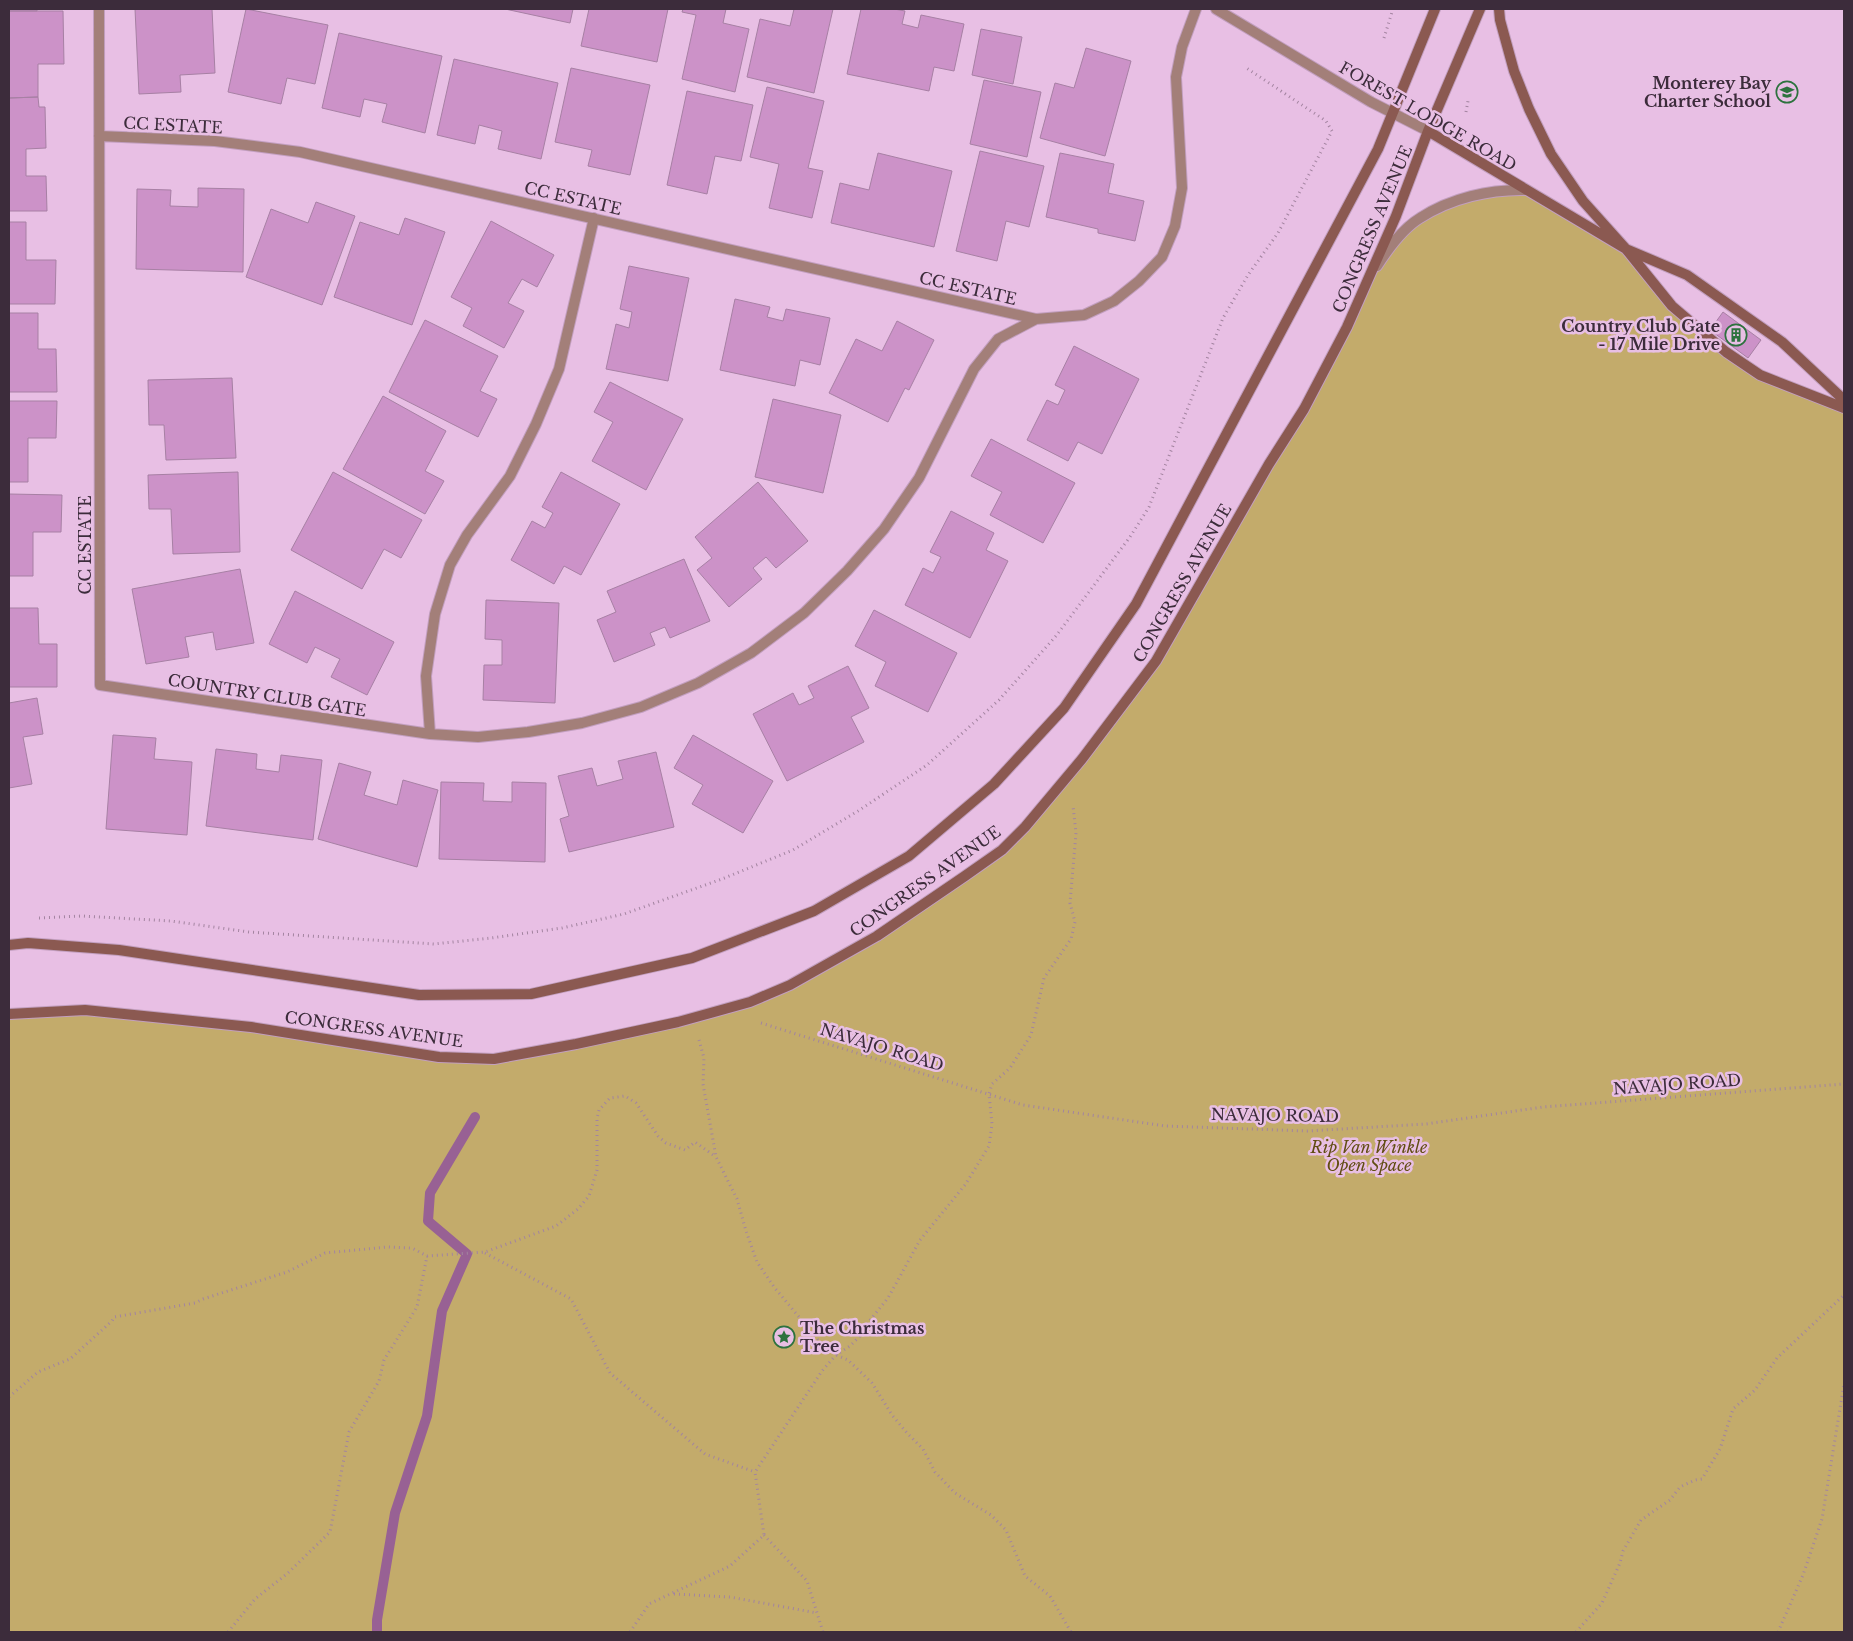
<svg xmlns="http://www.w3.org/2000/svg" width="1853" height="1641" font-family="'Libre Baskerville',serif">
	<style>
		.green { fill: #c3ab6b }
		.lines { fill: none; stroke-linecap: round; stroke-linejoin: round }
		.stream { stroke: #986194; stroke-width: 10 }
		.building { fill: #cc92c8; stroke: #a780a4 }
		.street-casing { stroke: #c29fbf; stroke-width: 12 }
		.secondary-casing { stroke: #c29fbf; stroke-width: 12 }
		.path { stroke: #a384a0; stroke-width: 3; stroke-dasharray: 1 4; stroke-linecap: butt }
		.street { stroke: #a37f79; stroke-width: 10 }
		.secondary { stroke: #8b5951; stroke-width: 10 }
		.labels { text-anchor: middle; stroke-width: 5; stroke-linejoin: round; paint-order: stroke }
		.poi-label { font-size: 16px; font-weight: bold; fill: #3c2c3b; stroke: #e8bfe4; text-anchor: end }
		.street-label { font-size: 16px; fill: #3c2c3b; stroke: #e8bfe4 }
		.park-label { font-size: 16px; font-style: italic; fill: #614d12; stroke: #e8bfe4 }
	</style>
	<rect width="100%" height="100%" fill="#e8bfe4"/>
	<path class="green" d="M1526,190L1626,249L1672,306L1760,375L1844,408V1632H9V1014L85,1010L494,1059L750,1002L877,936L1002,850L1156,661L1269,464L1369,278L1397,239L1452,202Z"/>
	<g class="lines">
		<path class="stream" d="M377,1632V1620L395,1513L427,1416L442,1311L467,1254L428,1221L430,1193L475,1117"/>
	</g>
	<path class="building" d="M9,9H37V11H9Z
		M135,9H212L215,73L180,75L181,92L139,94Z
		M246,9L328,25L315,84L287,78L281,104L228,92Z
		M505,9H573L570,23Z
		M589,9H668L657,62L581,46Z
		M683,9H726L723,23L749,29L735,92L682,79L696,15L682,12Z
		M794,9H833L814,93L747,77L760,19L790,26Z
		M861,9H894L905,11L902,24L918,28L921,15L964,24L954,71L934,67L929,91L847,74Z
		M9,11H63L64,64H38V97L9,98Z
		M981,29L1022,37L1013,84L972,75Z
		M339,33L442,56L425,133L382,122L387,104L364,99L360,117L322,108Z
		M1086,48L1131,61L1105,156L1040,138L1055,83L1074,88Z
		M454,59L558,83L541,159L498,149L502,131L479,125L475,144L437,135Z
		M571,68L650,85L630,175L588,166L592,150L555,142Z
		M984,80L1041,92L1027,157L970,144Z
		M767,87L824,101L808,168L823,171L812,218L769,208L779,164L750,157Z
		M687,91L753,105L741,161L715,156L707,194L667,185Z
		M38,97L39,107H45L46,148L26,149V176H46L47,211H9V98Z
		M980,151L1044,166L1029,227L1006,221L997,261L956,251Z
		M878,153L952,171L934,247L831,223L840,183L869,190Z
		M1060,153L1114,164L1108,193L1144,201L1135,241L1098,233V229L1046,217Z
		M198,188L244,189L243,272L136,269L137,189L171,190L170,206L198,207Z
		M316,202L355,216L322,305L246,277L271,209L308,223Z
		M405,218L445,232L412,325L334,297L360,222L399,235Z
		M491,221L554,255L537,287L522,279L508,303L524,311L504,348L463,326L472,308L451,297Z
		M9,222H26V260H56L55,304H9Z
		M629,266L689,278L668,381L606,369L616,324L629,328L632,312L620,309Z
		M735,299L770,307L767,317L783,321L786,309L830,318L820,365L800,360L795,386L720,370Z
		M1723,312L1761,340L1748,358L1710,330Z
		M9,313H38V349H56L57,392H9Z
		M425,320L498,356L480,391L497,399L478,437L389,392Z
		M897,321L934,340L909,390L905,388L888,422L829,393L856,339L882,351Z
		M1074,346L1139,379L1102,454L1078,442L1068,461L1027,440L1047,400L1058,405L1065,390L1055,385Z
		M232,378L236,458L166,460L164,425H149L148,380Z
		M610,382L683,419L646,490L592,461L613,422L594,412Z
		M383,396L446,431L425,471L444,481L425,514L343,469Z
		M773,399L841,415L823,493L755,477Z
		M9,401H57L56,438H28V482H9Z
		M991,439L1075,483L1043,543L990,515L1002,492L971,476Z
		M238,472L240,552L173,554L171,509H149L148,475Z
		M333,472L422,520L401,558L384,549L362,589L291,550Z
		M561,472L620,504L581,575L564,566L554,584L511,560L532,521L545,528L553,513L542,507Z
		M758,482L808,541L776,568L766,557L753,568L762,579L729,607L697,570L712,558L695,537Z
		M9,494L62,495L61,532H33V576H9Z
		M951,511L994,533L986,550L1008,561L970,638L905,605L923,568L933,573L941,557L930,552Z
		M684,559L710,621L670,638L665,627L650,633L655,645L614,662L597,620L616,612L607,591Z
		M240,569L254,643L216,650L213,632L185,637L189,657L146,664L132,589Z
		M295,591L394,642L367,695L331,677L340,659L315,647L307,663L269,644Z
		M486,600L559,603L555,703L483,700L484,665H502V640L485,639Z
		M9,608H38L39,644H57V687H9Z
		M874,610L957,653L928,712L875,686L886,662L855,646Z
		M848,666L869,708L851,717L864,742L787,781L753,714L793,693L799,705L814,698L808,686Z
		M37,698L43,734L23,737L32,784L9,788V703Z
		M113,735L156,738L154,759L192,762L187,835L106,829Z
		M693,735L773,781L743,833L692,804L703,785L674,768Z
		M216,749L257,754L256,769L279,772L281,755L322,760L313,840L206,826Z
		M656,752L674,827L569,852L560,819L569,816L558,776L592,768L597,786L623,779L618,761Z
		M339,763L371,772L364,795L397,805L403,780L438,790L417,867L318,839Z
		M441,782L484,783L483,801L512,802V782L546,783L545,862L439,859Z"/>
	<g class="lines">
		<g class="street-casing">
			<path id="street" d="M99,9L100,685L430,734L478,737L528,732L582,723L641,707L698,683L751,653L804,613L847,571L884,529L919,478L974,369L998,339L1036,319L1084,315L1114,301L1139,281L1162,257L1175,226L1182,188L1176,77L1182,47L1196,9
				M1216,9L1371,102L1428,131
				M99,136L215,141L300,152L1036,319
				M1377,266C1388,249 1402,229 1420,218C1451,198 1490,189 1526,190
				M430,734L426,676L435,614L450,565L467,535L510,476L536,424L559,369L594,218"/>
		</g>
		<g class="secondary-casing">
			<path id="secondary" d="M1499,9L1500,20L1514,71L1529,109L1551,154L1583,201L1626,249L1672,306L1726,352L1760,375L1844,408
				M1428,131L1626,249L1687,275L1782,342L1844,400
				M9,945L28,943L119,950L419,995L531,994L692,958L814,911L909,856L994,784L1064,708L1136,604L1378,149L1435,9
				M9,1014L85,1010L251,1027L439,1057L494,1059L576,1044L678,1022L750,1002L790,985L877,936L965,876L1002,850L1025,827L1082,759L1156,661L1269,464L1304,409L1347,327L1396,216L1428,131L1480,9"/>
		</g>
		<path class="path" d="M1384,38L1393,9
			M1466,112L1468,101
			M39,918L82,916L171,921L249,932L434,944L491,938L562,928L624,914L722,879L793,850L858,811L927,765L999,700L1056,636L1130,537L1149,507L1223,318L1248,275L1278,233L1332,131L1326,121L1245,67
			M761,1023L1023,1105L1165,1126L1307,1131L1426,1124L1543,1107L1844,1084
			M699,1040L704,1058L703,1084L716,1157L737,1199L746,1231L757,1262L774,1287L819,1341L836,1355L848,1360L872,1383L892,1415L907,1433L923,1449L935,1472L955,1493L991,1515L1006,1530L1025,1576L1050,1596L1071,1632
			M485,1253L571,1299L610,1373L705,1454L755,1472
			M9,1397L38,1372L70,1359L112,1321L114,1317L195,1303L203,1299L287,1272L325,1253L387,1247L412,1248L427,1256L485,1252L556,1226L578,1209L589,1196L597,1170V1118L599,1110L610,1098L625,1096L636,1103L658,1136L666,1143L685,1150L695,1142L716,1157
			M764,1535L807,1581L823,1632
			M674,1594L730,1597L817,1613
			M228,1632L255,1599L288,1573L330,1532L349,1432L379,1381L384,1360L417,1307L427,1256
			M630,1632L649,1604L730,1566L764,1535L755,1472L822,1371L836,1355L850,1346L863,1333L867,1324L888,1298L920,1240L965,1185L989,1146L992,1124L989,1094L992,1084L1010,1068L1031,1035L1044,978L1071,939L1075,922L1070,903L1076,833L1073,806
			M1576,1632L1602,1603L1620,1563L1623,1551L1641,1520L1670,1500L1680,1487L1695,1480L1702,1479L1720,1449L1733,1409L1755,1390L1777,1358L1844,1295
			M1778,1632L1803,1575L1822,1519L1844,1384"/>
		<use href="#street" class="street"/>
		<use href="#secondary" class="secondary"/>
	</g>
	<defs>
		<g id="school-ring" transform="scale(1.125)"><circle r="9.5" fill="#e8bfe4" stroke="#2d723e" stroke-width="1.5"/><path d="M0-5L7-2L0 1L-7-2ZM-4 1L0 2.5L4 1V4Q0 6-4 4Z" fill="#2d723e"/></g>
		<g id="building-ring" transform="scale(1.125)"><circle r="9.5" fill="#e8bfe4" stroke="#2d723e" stroke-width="1.5"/><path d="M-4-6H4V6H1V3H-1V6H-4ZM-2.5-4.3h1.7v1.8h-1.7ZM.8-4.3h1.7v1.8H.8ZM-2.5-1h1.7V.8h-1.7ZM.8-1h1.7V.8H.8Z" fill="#2d723e"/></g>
		<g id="sight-ring" transform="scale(1.125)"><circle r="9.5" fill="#e8bfe4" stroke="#2d723e" stroke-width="1.5"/><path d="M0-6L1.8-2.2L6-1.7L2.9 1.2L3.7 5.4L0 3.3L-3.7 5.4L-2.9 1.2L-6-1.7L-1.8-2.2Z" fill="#2d723e"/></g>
	</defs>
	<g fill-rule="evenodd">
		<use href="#school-ring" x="1787" y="92"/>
		<use href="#building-ring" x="1736" y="335"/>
		<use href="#sight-ring" x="784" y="1337"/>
	</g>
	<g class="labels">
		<g class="poi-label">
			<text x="1771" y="89">Monterey Bay<tspan x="1771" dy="18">Charter School</tspan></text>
			<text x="1720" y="332">Country Club Gate<tspan x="1720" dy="18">- 17 Mile Drive</tspan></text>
			<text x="800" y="1334" text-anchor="start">The Christmas<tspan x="800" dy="18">Tree</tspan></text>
		</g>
		<g class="street-label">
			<text transform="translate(1428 116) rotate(30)" y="6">FOREST LODGE ROAD</text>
			<text transform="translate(173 125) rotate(3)" y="6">CC ESTATE</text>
			<text transform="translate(573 198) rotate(13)" y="6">CC ESTATE</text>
			<text transform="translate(1372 229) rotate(-67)" y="6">CONGRESS AVENUE</text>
			<text transform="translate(968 288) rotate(13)" y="6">CC ESTATE</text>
			<text transform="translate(85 545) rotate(-90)" y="6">CC ESTATE</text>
			<text transform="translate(1182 583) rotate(-60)" y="6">CONGRESS AVENUE</text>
			<text transform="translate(267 695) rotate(9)" y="6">COUNTRY CLUB GATE</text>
			<text transform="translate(925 881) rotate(-35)" y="6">CONGRESS AVENUE</text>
			<text transform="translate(374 1029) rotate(8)" y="6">CONGRESS AVENUE</text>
			<text transform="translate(882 1047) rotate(17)" y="6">NAVAJO ROAD</text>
			<text transform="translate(1677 1084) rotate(-4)" y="6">NAVAJO ROAD</text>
			<text transform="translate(1275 1115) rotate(1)" y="6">NAVAJO ROAD</text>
		</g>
		<g class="park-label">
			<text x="1369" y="1153">Rip Van Winkle<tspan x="1369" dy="18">Open Space</tspan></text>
		</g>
	</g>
	<rect width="1853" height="1641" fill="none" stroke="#3c2c3b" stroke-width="20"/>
</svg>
